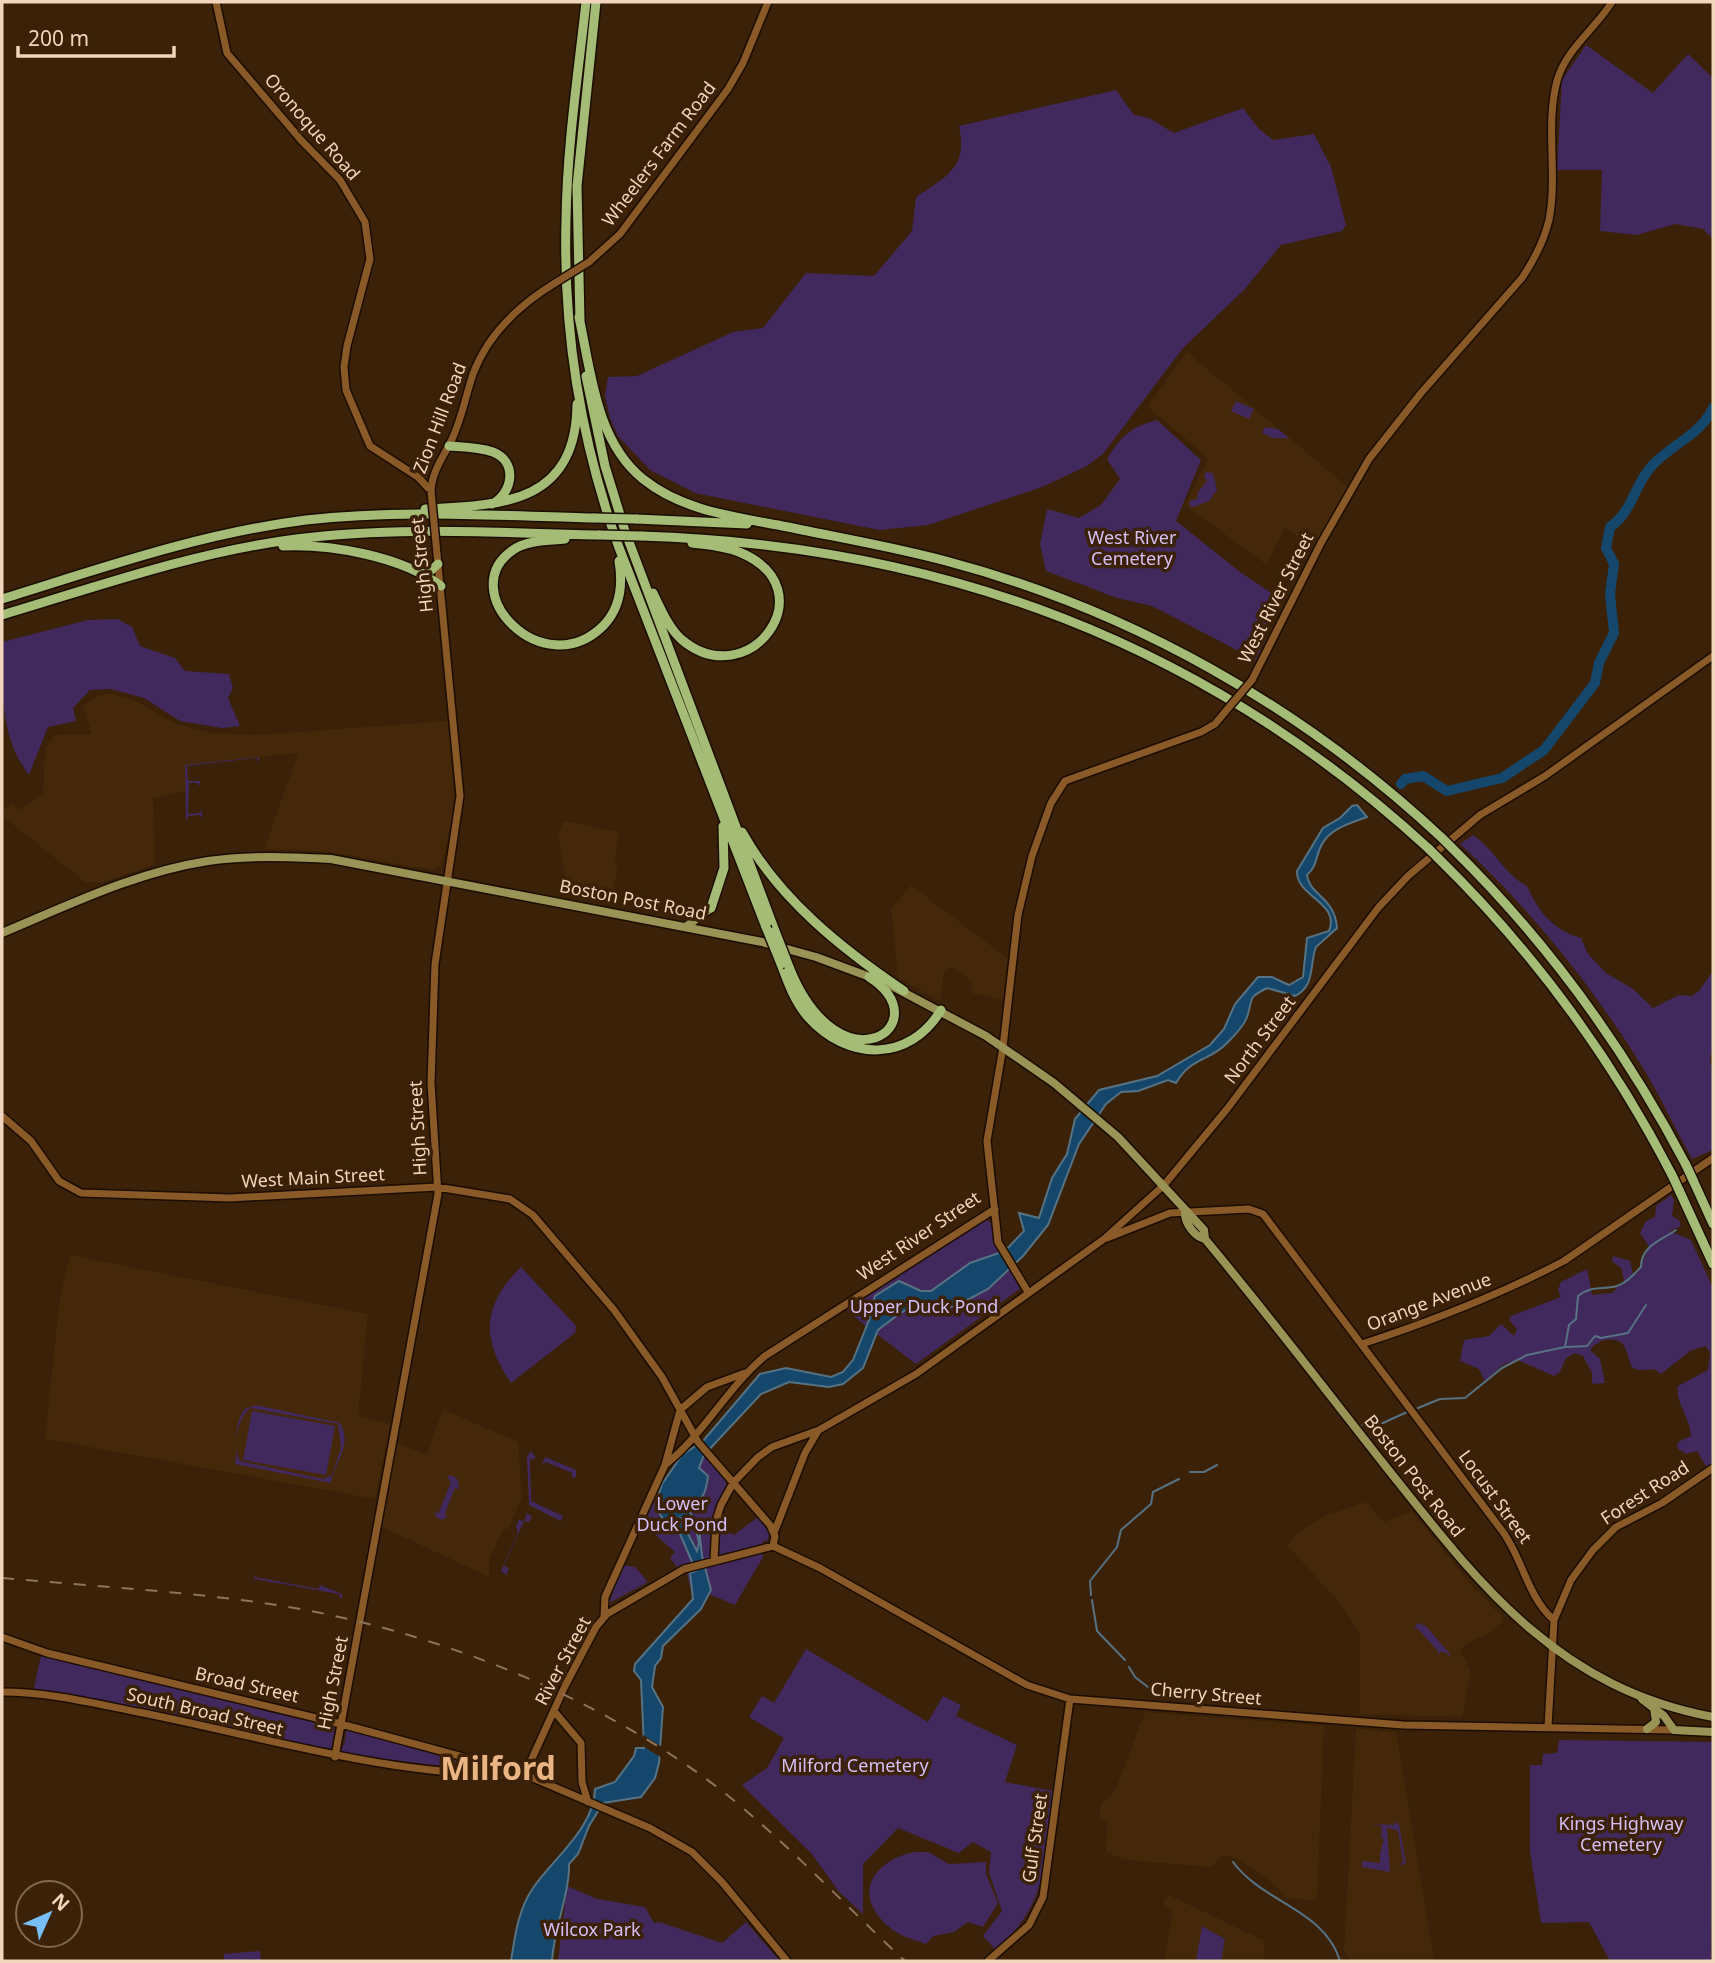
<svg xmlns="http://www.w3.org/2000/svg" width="1715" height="1963" font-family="'Noto Sans',sans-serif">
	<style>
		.built { fill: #442809 }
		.green { fill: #42295d; fill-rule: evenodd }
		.water { fill: #14476b; stroke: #567283; stroke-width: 2; fill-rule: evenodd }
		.pier { fill: #3a2107 }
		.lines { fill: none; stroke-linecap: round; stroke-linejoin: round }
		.stream { stroke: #567283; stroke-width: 2 }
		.river { stroke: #14476b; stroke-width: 10 }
		.secondary-casing { stroke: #1b0d01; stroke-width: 10 }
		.primary-casing { stroke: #1b0d01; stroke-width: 11 }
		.highway-casing { stroke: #1b0d01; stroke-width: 12 }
		.secondary { stroke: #895928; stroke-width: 7 }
		.primary { stroke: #999456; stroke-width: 8 }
		.highway { stroke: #a4bc75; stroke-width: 9 }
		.rail { stroke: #8e745a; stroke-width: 2; stroke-dasharray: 12 12; stroke-linecap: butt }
		.secondary-bridge-casing { stroke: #1b0d01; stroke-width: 10; stroke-linecap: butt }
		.highway-bridge-casing { stroke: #1b0d01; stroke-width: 12; stroke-linecap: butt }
		.secondary-bridge { stroke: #895928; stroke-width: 7 }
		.highway-bridge { stroke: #a4bc75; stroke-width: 9 }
		.labels { text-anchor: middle; stroke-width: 7; stroke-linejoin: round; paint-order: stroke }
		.street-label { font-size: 18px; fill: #f1d5bc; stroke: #3a2107 }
		.park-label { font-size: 18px; fill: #d6bff6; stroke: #3a2107 }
		.town-label { font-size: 32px; font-weight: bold; fill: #ebb583; stroke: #3a2107 }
	</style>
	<rect width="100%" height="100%" fill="#3a2107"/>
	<path class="built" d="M1187,352L1348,487L1313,549L1285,527L1267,565L1185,505L1208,458L1147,406Z
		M109,693L138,702L176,724L212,733L256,735L448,721L454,793L453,813L441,867L433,870L324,851L264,849L298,753L185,765L187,791L153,798L155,864L104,882H85L2,816V812L11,803L20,810L43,794L45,748L54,735L92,734L83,707L93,698Z
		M564,821L619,832L614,865L618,866L610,905L568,896L558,832Z
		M911,885L1007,958L1004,1000L971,993L973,982L951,967L944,971L940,1001L898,978L891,909Z
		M70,1255L368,1314L358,1416L390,1424L375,1499L45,1439L60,1296Z
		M443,1409L518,1442L522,1497L508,1530L503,1529L489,1561V1577L382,1527L396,1443L427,1454Z
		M1366,1502L1384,1522L1412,1511L1472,1586L1504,1619L1492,1632L1468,1643L1460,1650L1471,1672L1462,1717L1360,1714V1634L1343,1607L1287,1545L1298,1532L1325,1516Z
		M1145,1712L1324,1726L1317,1900L1287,1899L1274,1884L1236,1858L1223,1856L1212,1867L1125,1860L1106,1852L1107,1822L1099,1819L1101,1803L1115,1791Z
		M1356,1729L1396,1732L1434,1961H1352L1344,1951Z
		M1169,1895L1265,1941L1264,1961H1164L1173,1912L1163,1903Z"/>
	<path class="green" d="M1586,45L1653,93L1688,54L1713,78V239L1703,229L1676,224L1636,235L1600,231L1602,170H1557L1562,80Z
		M1116,90L1134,115L1149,118L1174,133L1243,108L1258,128L1273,140L1314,134L1331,167L1346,225L1342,231L1281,245L1244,290L1183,348L1103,454L1087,466L1042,487L928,525L879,530L695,493L650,470L618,436L610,418L605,396L608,377L637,376L733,332L763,328L806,273L874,276L912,231L916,197C947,176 968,168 959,126Z
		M1236,401L1254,409L1249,419L1231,411Z
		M1157,420L1201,460L1176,521L1240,572L1283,601L1276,617L1270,618L1265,626L1269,631L1256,660L1152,606L1117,598L1046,571L1040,544L1047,509L1079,518L1101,505L1120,479L1107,459C1120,437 1132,426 1157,420Z
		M1265,427L1278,429L1289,438H1273L1262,433Z
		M1206,472L1213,473L1217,490L1209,501L1191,508L1189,501L1197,499L1198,492L1207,481L1204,477Z
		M118,619L132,627L140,646L175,658L185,671L229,674L233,688L228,698L240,726L222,728L180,721L144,698L111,689L90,690L73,708L76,721L48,727L29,775C0,737 2,691 2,642L88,620Z
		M259,757V764L257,758L187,766L188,781H200V786L197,783H189L188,814L200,813L201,808L203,819L200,815L189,816L186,821L185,765Z
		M1473,835C1494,849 1504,874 1527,886C1538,911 1553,930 1581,938L1588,954L1606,973L1633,989L1653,1008L1679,995L1692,996L1699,991L1713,971V1045L1710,1059L1713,1073V1150L1692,1159C1677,1132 1664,1104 1649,1078C1598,993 1533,911 1460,844Z
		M1671,1195L1674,1200L1672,1216L1679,1220L1681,1226L1670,1231L1691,1240L1713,1288V1464L1706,1466L1697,1451L1686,1454L1677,1448L1678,1442L1691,1436C1691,1419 1675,1403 1678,1386L1708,1370L1710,1352L1705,1346L1690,1351L1661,1374L1654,1369C1622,1374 1635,1361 1622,1343C1611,1336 1598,1340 1590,1350L1600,1359L1605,1383L1592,1384V1373L1583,1356L1575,1353L1566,1358L1560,1372L1554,1376L1518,1360L1504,1364L1485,1381L1479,1369L1460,1361L1464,1340L1489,1336L1501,1324L1514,1336L1517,1329L1509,1320L1511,1316L1561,1297L1558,1290L1561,1282L1587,1269L1592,1295L1612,1293L1624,1281L1622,1269L1612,1261L1613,1256L1630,1261L1633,1273H1638L1649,1247L1640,1233L1646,1221L1655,1217L1656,1206Z
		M984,1218L991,1223L996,1244L1021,1288L916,1364L848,1312L846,1307Z
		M521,1267L576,1326L575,1333L511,1383C481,1339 482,1305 521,1267Z
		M256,1405L340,1423C354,1446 332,1466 331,1483L235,1464C239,1447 231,1429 245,1409ZM250,1408L338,1424L341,1448L332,1475L323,1479L240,1461C232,1446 237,1420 250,1408Z
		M252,1411L335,1426L326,1475L243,1460Z
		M696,1446L726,1480V1489L719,1504L723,1515L719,1526L734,1535L758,1517L769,1533L768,1540L762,1542L763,1557L735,1605L690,1586L685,1565L677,1567L670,1558L675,1552L644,1525C655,1499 668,1461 696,1446Z
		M531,1451L536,1458L530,1460L531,1501L563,1516L561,1521L529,1505L527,1456Z
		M545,1457L576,1470V1477L572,1478V1473L546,1462L542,1465Z
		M451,1475L458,1480L459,1489L455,1488L445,1513L447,1517L441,1520L436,1517L434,1511L438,1514L451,1482L447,1477Z
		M527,1513L532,1517L529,1522L524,1521L504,1566L509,1568L506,1575L501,1571L518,1533L516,1526L519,1520L524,1521Z
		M623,1565L635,1567L648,1582L609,1603Z
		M255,1573V1577L319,1589L320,1585L342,1594V1597L340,1599L339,1594L255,1579L253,1583Z
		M1418,1623L1426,1626L1450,1654L1449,1657L1447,1653L1440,1652L1437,1656L1438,1651L1417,1628L1413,1629Z
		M806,1649L928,1722L943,1696L961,1705L956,1716L1017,1745L1005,1782L1053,1791C1046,1853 1049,1908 995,1949L983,1936L1002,1911L989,1873L991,1852L973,1842L959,1853L898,1828L863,1864V1914L839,1892L812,1854L742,1785L767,1768L784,1738L749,1717L762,1696L774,1703Z
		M41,1655L335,1727L331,1751L125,1705L34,1689Z
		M346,1729L480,1763L482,1766L450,1767L345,1754L341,1750L345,1742Z
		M1559,1740L1713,1742L1711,1961H1610L1589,1922L1541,1923L1530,1851V1765H1542L1543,1754L1557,1753Z
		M1395,1822L1399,1824L1406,1864L1399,1865L1403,1862L1398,1831L1387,1827L1390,1872L1362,1867V1861L1380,1863V1851H1383L1381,1849L1384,1839L1381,1838L1382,1826L1372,1824L1394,1825Z
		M914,1852H928L949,1864L986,1862V1874L998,1903L983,1927L968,1922L954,1932L933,1936L926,1944C913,1939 898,1936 888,1926C851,1893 874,1861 914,1852Z
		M567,1886L597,1899L645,1907L654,1923L659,1922L722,1943L746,1922L780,1961H558Z
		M1202,1926L1225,1939L1221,1961H1196Z
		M260,1951L261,1961H224V1954Z"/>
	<path class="water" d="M1357,805L1367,817C1350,823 1329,829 1321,846C1315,859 1317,866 1307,875C1309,895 1335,897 1337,928L1316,947C1309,965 1316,985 1295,996L1267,988C1246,999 1254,997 1247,1017C1244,1026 1234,1036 1227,1043C1209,1062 1192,1056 1176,1083L1168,1080L1138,1091L1121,1092L1106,1104L1079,1144L1048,1225L1023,1256L988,1289L956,1306L937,1309L915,1305L899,1314L878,1330L863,1368L843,1384L829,1387L789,1382L761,1394L704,1455L699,1468L708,1476C706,1493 703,1501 687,1507L699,1528L702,1556L711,1590L701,1609L663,1646L661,1658L655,1666L652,1687L663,1707L659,1763L655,1778L641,1797L603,1803L589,1826L578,1854L569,1864C570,1892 554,1928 552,1961H511C515,1936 518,1910 533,1888C552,1860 595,1827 595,1789L615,1782L634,1756L636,1748H644L641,1680L634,1671L635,1664L693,1599L690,1573L696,1571L680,1534L676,1528L669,1529L655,1506L662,1484L682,1455L703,1441L760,1374L786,1368L831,1377L843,1372L853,1360L869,1320L875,1296L899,1281L921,1291H931L970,1263L1005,1251L1024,1231L1019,1213L1039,1218L1052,1178L1067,1154L1075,1119L1099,1090L1157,1076L1210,1045L1224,1029L1235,1004L1258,977H1272L1289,985L1303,977L1307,938L1329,931C1341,903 1296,897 1297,871L1323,828L1340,818L1352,806ZM679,1517L696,1529L699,1543L697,1551Z"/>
	<path class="pier" d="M643,1735L664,1748L662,1758L641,1745Z"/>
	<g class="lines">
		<path class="stream" d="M1567,1347L1587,1346L1595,1336L1601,1338L1628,1333L1646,1305
			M1418,1408L1440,1399L1465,1398L1502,1368L1527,1355L1565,1347L1569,1325L1576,1319L1578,1296C1591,1285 1603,1290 1617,1286C1627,1283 1634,1274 1641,1267C1641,1246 1660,1241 1676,1230
			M1362,1425L1383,1423L1407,1412
			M1190,1472H1204L1217,1465
			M1091,1595L1090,1581L1117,1547L1121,1530L1151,1504L1153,1492L1179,1479
			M1092,1600L1097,1631L1125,1660
			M1129,1667L1135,1677L1157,1694
			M1233,1862C1263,1903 1324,1909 1340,1961"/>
		<path class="river" d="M1401,784L1405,779L1423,776L1447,791L1502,778L1544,750L1595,683L1599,663L1614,633L1610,594L1614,564L1606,548L1610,527C1632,512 1634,487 1650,468C1669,445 1700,436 1713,408"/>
		<g class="secondary-casing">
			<path id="secondary" d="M216,2L227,53L301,140L340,180L365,222L370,259L347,346L344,367L346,390L370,446L418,477L431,491
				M589,262L620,234L728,89L743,63L768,2
				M431,491C432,470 445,455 453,437C462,417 466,395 473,374C488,334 519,305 555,283
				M1252,680L1321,543L1369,459L1421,393L1522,278C1534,260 1544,241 1549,220C1558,174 1545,126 1557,81C1565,50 1596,28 1612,2
				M2,1116L31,1141L59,1181L81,1193L230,1198L437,1187L510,1199L533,1215L614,1310L662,1377L698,1442L770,1525L775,1536L773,1546
				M1107,1238L1170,1213L1249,1209L1263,1214L1503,1532C1523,1560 1528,1598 1554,1620
				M1028,1292L998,1242L987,1141L1003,1047L1018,915L1032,856L1051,803L1065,781L1201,732L1215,724L1225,712
				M1362,1344C1432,1321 1499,1295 1564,1261L1713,1158
				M665,1465C704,1434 727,1388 765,1356L995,1209
				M774,1533L805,1453L818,1431
				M714,1561L716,1521L721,1505L733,1483L758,1457L772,1447L819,1430L916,1374L1104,1239L1164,1185L1227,1109L1378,908L1408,876L1480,815L1545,776L1713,656
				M604,1617L605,1597L665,1465L680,1410L707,1387L745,1373
				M2,1637L47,1653L341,1724L519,1772L650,1828L692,1852L722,1882L787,1961
				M2,1692C48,1692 93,1703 138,1712C265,1737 389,1776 520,1775
				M554,1711L581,1743L582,1782L588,1802
				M1548,1727L1554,1620L1571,1580L1593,1550L1616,1527L1662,1503L1713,1468
				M335,1757L438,1194L431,1083L435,964L460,796L437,554
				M525,1774L565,1686L596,1627L607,1614L684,1569L773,1546L820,1568L1027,1685L1070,1699L1403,1725L1674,1730
				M988,1961L1029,1925L1043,1897L1070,1699"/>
		</g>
		<g class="primary-casing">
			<path id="primary" d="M687,926L711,908
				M2,933C69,905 136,872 208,861C249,855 290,857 331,859L762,942L816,957L886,983L986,1036L1054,1083L1118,1137L1204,1230L1205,1239C1266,1312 1324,1388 1383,1463C1477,1581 1554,1687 1713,1717
				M1185,1213C1185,1224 1195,1237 1205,1239
				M1642,1699L1664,1716L1674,1730L1713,1732
				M1647,1729L1656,1722L1654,1708"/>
		</g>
		<g class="highway-casing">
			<path id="highway" d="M586,2C578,74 567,147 566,220C563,330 581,441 618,545L766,927
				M579,317C591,372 596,441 643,479C684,512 738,517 788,527C841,538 894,547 946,561C1131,610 1302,707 1442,838
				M580,321L577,186L596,2
				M586,376L605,466L625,531L775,931
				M449,446C463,447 479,447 493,452C518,462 513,493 492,504
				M425,509C502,505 576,504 577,404
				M636,519L747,524
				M641,536C943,545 1205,643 1429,849
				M565,539C548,541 527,540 513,550C453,591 543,685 603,626C621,608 623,585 619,561
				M283,546C331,544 401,556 441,586
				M420,574L428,573L438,564
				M653,593C661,609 668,627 681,639C748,697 830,589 739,552C724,546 707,545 692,543
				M2,599C102,568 202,533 306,520C402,509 499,516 594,518
				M2,615C99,586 195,552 296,539C397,526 499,533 600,535
				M742,832C779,899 842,949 904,991
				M1451,847C1546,940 1624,1047 1686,1165
				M1438,858C1534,952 1611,1057 1672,1175
				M711,908L724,868L723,826
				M781,964C788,983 795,1002 808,1017C848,1062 910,1062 941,1010
				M789,967C840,1095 942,1024 869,977
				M1693,1180L1713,1224
				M1679,1190L1713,1264"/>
		</g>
		<use href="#secondary" class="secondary"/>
		<use href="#primary" class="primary"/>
		<use href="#highway" class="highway"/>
		<path class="rail" d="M2,1578C91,1586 181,1591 270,1604C417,1626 576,1686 698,1773C771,1825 839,1900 905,1961"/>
		<g class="secondary-bridge-casing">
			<path id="secondary-bridge" d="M555,283L589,262
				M431,491L437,554
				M1225,712L1252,680"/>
		</g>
		<g class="highway-bridge-casing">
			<path id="highway-bridge" d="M594,518L636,519
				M600,535L641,536
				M1442,838L1451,847
				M1429,849L1438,858
				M766,927L781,964
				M775,931L789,967
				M1686,1165L1693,1180
				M1672,1175L1679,1190"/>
		</g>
		<use href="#secondary-bridge" class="secondary-bridge"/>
		<use href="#highway-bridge" class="highway-bridge"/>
	</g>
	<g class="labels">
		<g class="street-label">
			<text transform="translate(312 127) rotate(49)" y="6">Oronoque Road</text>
			<text transform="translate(659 154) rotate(-53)" y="6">Wheelers Farm Road</text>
			<text transform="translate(440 418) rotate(-69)" y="6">Zion Hill Road</text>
			<text transform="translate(422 565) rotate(-96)" y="6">High Street</text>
			<text transform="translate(1276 598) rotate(-63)" y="6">West River Street</text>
			<text transform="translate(633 900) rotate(11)" y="6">Boston Post Road</text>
			<text transform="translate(1260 1040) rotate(-53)" y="6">North Street</text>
			<text transform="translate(418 1128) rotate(-93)" y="6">High Street</text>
			<text transform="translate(313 1178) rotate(-3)" y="6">West Main Street</text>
			<text transform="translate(919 1236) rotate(-34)" y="6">West River Street</text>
			<text transform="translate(1429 1302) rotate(-21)" y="6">Orange Avenue</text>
			<text transform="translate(1414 1476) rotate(52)" y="6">Boston Post Road</text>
			<text transform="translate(1645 1493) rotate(-33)" y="6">Forest Road</text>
			<text transform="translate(1495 1497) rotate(54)" y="6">Locust Street</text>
			<text transform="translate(563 1661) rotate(-62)" y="6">River Street</text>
			<text transform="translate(333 1683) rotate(-79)" y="6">High Street</text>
			<text transform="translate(247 1685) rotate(13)" y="6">Broad Street</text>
			<text transform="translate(1206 1694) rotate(5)" y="6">Cherry Street</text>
			<text transform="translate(205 1712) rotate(13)" y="6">South Broad Street</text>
			<text transform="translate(1035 1838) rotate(-82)" y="6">Gulf Street</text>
		</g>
		<g class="park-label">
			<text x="1132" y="544">West River<tspan x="1132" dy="21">Cemetery</tspan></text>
			<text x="924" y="1313">Upper Duck Pond</text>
			<text x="682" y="1510">Lower<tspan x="682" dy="21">Duck Pond</tspan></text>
			<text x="855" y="1772">Milford Cemetery</text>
			<text x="1621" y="1830">Kings Highway<tspan x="1621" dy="21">Cemetery</tspan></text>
			<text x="592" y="1936">Wilcox Park</text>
		</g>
		<g class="town-label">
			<text x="498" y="1780">Milford</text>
		</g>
	</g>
	<rect width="1715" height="1963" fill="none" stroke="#f1d5bc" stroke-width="7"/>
	<g transform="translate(49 1914) rotate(45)"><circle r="33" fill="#3a2107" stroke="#83694f" stroke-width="2"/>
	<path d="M0-5L12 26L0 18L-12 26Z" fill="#78bff7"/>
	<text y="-10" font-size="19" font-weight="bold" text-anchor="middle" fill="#f1d5bc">N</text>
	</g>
	<path d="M18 46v10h156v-10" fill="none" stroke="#f1d5bc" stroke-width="3.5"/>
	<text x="28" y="46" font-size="21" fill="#f1d5bc" stroke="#3a2107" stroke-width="5" paint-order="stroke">200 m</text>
</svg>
